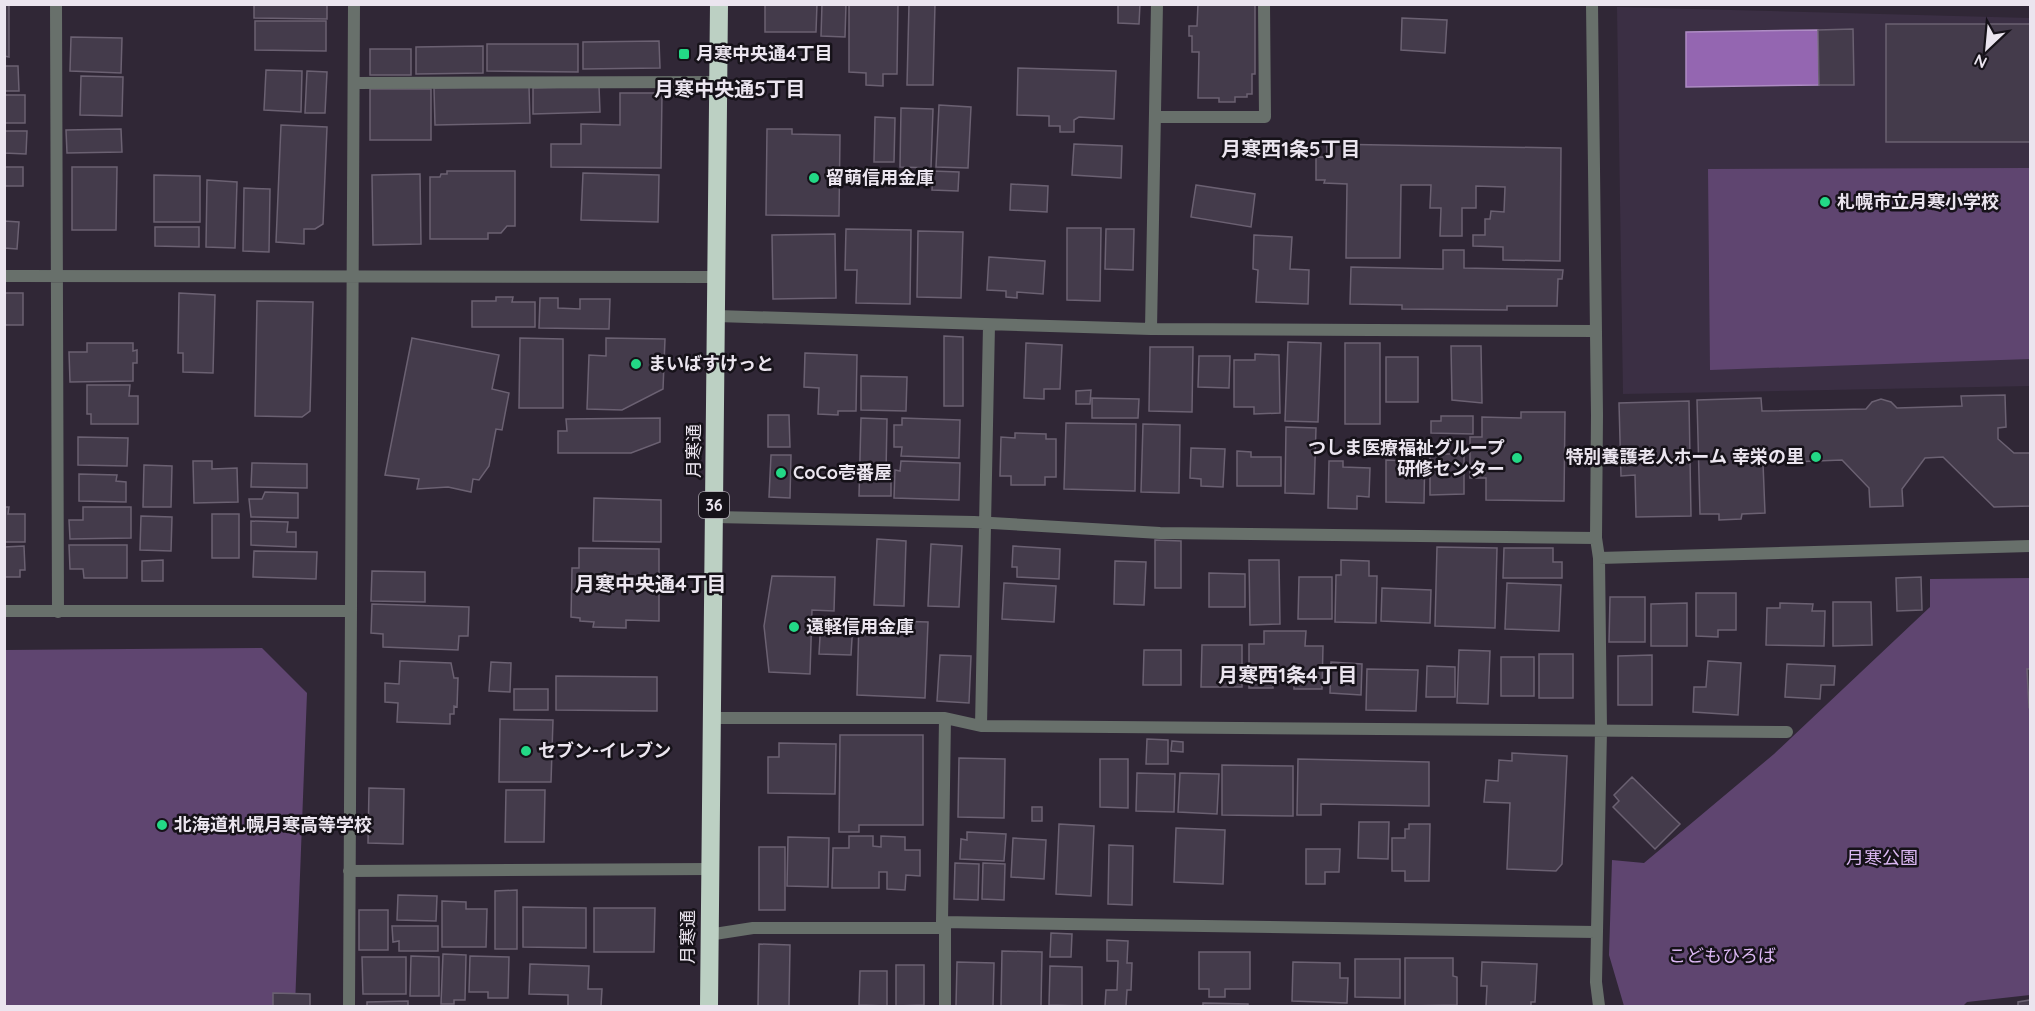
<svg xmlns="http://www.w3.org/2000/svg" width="2035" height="1011" font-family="Quicksand,'Noto Sans JP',sans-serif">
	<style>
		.built { fill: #3b2f44 }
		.green { fill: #5f4570 }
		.water { fill: #9466b1; stroke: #ae8cc4; stroke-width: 1.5 }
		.building { fill: #443b4b; stroke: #6b6172; stroke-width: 1.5 }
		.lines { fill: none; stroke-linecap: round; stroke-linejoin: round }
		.lane { stroke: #68706b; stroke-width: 12 }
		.street { stroke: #68706b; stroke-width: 12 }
		.highway { stroke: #bcd0c3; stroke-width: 18 }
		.poi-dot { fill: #23d886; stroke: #161219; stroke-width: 2 }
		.labels { text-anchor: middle; stroke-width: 5; stroke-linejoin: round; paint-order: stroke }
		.shield { fill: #161219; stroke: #aba6af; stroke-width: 1.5 }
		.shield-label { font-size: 16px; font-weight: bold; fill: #ebe5ef }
		.poi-label { font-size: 18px; font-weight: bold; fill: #ebe5ef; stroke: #161219; text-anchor: start }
		.street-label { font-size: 18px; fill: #ebe5ef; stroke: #161219 }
		.park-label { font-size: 18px; fill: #dcb8f4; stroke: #161219 }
		.neighbourhood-label { font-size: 20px; font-weight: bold; fill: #ebe5ef; stroke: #161219 }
	</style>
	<rect width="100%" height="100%" fill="#302736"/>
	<path class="built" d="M1617,7L2030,18V386L1623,394Z"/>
	<path class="green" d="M2030,168V359L1710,370L1708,169Z
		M2030,578V995L1967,1002L1963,1006H1624L1609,955L1612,860L1644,863L1774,754L1930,607V579Z
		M262,648L307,693L295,1006H5L4,650Z"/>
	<path class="water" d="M1818,30L1819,85L1686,87V32Z"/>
	<path class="building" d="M4,4H9V57L4,56Z
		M254,4H327V19L254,18Z
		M765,4H817L816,32H765Z
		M822,4H846L845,37L821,36Z
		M849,4H898L897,74H883V86L866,85V73L849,72Z
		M909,4H935L933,85H907Z
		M1118,4H1140L1139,24L1118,23Z
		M1198,4H1255V74H1252V94H1247V97H1235V102H1219V98H1198L1199,52H1192V36H1189V26H1197Z
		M1402,18L1447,20L1445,53L1401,50Z
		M255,21H326V51L255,50Z
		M1886,24H2030V142H1886Z
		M1853,29L1854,85H1819L1818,30Z
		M71,37L122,38L121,73L70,71Z
		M659,41L660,68L583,69V42Z
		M487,44H578V72L487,71Z
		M483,46V73L416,74V47Z
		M370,49H411V75H370Z
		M4,66H18L19,91H4Z
		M1018,68L1116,71L1114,119L1079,117L1074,120V132H1060V126H1049V116L1017,115Z
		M266,70L302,71L301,112L264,110Z
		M307,71L327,72L325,113H305Z
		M81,76L123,77L122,116L80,115Z
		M529,86L530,123L435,125L434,88Z
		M599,86L600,112L533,114V88Z
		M370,89H431V140H370Z
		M620,93H662L661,168L551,167V144H581V124L620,125Z
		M4,95H25V123H4Z
		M939,105L971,107L968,168L936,167Z
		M901,108L933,109L931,168L900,167Z
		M875,117L895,118L894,162H874Z
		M281,125L327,127L323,224L315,229H304V244L276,242Z
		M121,129L122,152L67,153L66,130Z
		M767,129H792V134L840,135L839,216L766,215Z
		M4,131H27L26,154L4,153Z
		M1074,144L1122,146L1121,178L1072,175Z
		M1327,144L1561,148L1560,261L1503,260V247L1473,246V235H1485V219H1490L1491,211L1504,212L1505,187L1476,186V208H1462V236H1440L1441,208H1430L1431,185H1401L1400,258H1346L1347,184L1324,183L1325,180H1316V157H1327Z
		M4,167H23V186H4Z
		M72,167H117L116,230H72Z
		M447,171H515V226H507L501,233H488V239H430V177H440L441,174H447Z
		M933,171L959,172L958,191L932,190Z
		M583,173L659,175L658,222L581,220Z
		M420,174L421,244L373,245L372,175Z
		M154,175L200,176V222H154Z
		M207,180L237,182L235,248L206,247Z
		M1011,184L1048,186L1047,212L1010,210Z
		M1196,185L1255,194L1251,227L1191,217Z
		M244,188L270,189L269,252L243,251Z
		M4,221L19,222L17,249L4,248Z
		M155,227H199V247L155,246Z
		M1067,228H1101L1100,301L1067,300Z
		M846,229L911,230L910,304L856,303L857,270H845Z
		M1106,229H1134L1133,270L1105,269Z
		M918,231L963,232L961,298L917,297Z
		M835,234L836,298L773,299L772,235Z
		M1254,235L1292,237L1290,269L1309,270L1308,304L1256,302L1258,270L1253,269Z
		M1443,250H1464V268L1563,270L1562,279H1558L1557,306H1507V310L1402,309V305L1350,304L1351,267L1443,269Z
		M989,257L1045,261L1043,294L1017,292V298L1006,297V291L987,290Z
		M4,293H23V325H4Z
		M179,293L215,295L213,373L183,372V353H178Z
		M496,297H513L512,302H535V327H472V301H496Z
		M540,298H558V308L580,309V299H610L609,329L539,328Z
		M257,301L313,302L310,411L302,417L255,416Z
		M944,336L963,337V406H944Z
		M412,338L499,355L492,389L509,393L502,430L496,429L489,466L479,480L473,479L471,492L448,487L417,489L419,479L385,475Z
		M520,338L563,339V408H519Z
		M606,338L665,339L663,389L622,410L587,409L589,355L606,356Z
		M1288,342L1321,343L1318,422L1285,421Z
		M87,343H133V351L137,350V363H133V381L70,382L69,352H87Z
		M1026,343L1062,345L1060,389H1044V399L1024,398Z
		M1345,343H1380V424H1345Z
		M1451,346H1481L1482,403L1452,400Z
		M1150,347H1193L1192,412L1149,411Z
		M805,353L857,355L856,411H838V415L818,414L819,388L804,387Z
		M1255,354L1279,355L1280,413L1254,414V407H1234V360H1255Z
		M1199,356H1230L1229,388L1198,387Z
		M1386,357H1418V402H1386Z
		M861,376L907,377L906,411L861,410Z
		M87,385H130L129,396H138V424H91V414H87Z
		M1091,390L1090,404H1076V391Z
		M2005,395L2006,427L1998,428V439L2014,453H2030V506L1994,507L1943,457L1925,458L1902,489L1903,506L1870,507L1869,488L1842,460L1763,463L1765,513L1742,514L1741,519L1719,520V514H1700L1697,400L1761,398L1762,411L1866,409L1872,402L1881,399L1891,402L1897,408L1962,406L1961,396Z
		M1092,398L1139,399L1138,418H1092Z
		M1689,401L1691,516L1636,517L1635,475L1621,476L1619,403Z
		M1521,412H1565L1564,501L1486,500V478H1470V437H1482V417L1521,418Z
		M768,415H789L790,447H768Z
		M1441,416H1473V434L1431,433V421H1441Z
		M660,418V442L631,453H558V431H567L566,419Z
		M861,418L887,419L886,473H891V496H859Z
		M902,418L960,420L959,458L901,456L902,447H894V425H902Z
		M1066,423L1136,424L1135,491L1064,489Z
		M1143,424L1180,425L1179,493L1141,492Z
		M1286,427L1316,428L1314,494L1285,493Z
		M1015,433L1046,434V439H1056V477H1045V485H1011V476H1000L1001,437L1015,438Z
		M78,437L128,438L127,466L78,465Z
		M1191,448L1225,449L1223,487L1201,486V479L1190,478Z
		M1408,449H1425L1424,503L1386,502V460L1408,461Z
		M1237,451L1251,452V457H1281V486H1237Z
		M1430,454H1464V494L1430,495Z
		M771,455H791L790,498L769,497Z
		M193,461H212V469L237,468L238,502L194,503Z
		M901,461L960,463L959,500L894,498L895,470L900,471Z
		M1329,461H1343V467L1370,468L1369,497L1357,496V509L1328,508Z
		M252,463L307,464V488L251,487Z
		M144,465L172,466L171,507H143Z
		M79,474L117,475L116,481L126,482V502L79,501Z
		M265,492L298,493V518L251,517L249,499H262Z
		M594,498L661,500V542L593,541Z
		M4,507H9L8,514H25V542H4Z
		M83,507H131V538L70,539L69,520H83Z
		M212,514H239V558H212Z
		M141,516L172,517L171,551L140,550Z
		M251,521L288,522L287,532H296V547L251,545Z
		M877,539L906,541L904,606L874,605Z
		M1155,540L1181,541V588H1155Z
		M931,544L962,546L959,607L928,606Z
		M69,545H127V578H84L83,569H70Z
		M24,546L25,570H20V577H4V547Z
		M1013,546L1060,549L1059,579L1017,577V567H1012Z
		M1437,547L1497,548L1495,628L1435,626Z
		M579,548L659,549V621L626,620V628L593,627L594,622L580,621V618L571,617L572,568H579Z
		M1504,548H1553V562H1562V578H1503Z
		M254,551L317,552L316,579L253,577Z
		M163,560V581H142V561Z
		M1249,560H1279L1280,624L1250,625Z
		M1341,560L1369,561V576H1377L1376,623L1335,622L1336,575H1341Z
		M1115,561L1146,562L1144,605L1114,604Z
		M372,571L425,572V602L371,601Z
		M1209,573L1245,574V607H1209Z
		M772,576L835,577L834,611L812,610L810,674L769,672L764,626Z
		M1299,577H1332V619H1298Z
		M1921,577L1922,610L1897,611L1896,578Z
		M1004,583L1056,586L1054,622L1002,619Z
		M1507,583L1561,585L1559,631L1505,629Z
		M1382,588L1431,590L1430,623L1381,621Z
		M1696,593H1736V630H1718V637L1696,636Z
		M1610,597H1645V642H1609Z
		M1833,602H1871L1872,645L1833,646Z
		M1687,603V646H1651V604Z
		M1780,603L1813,604L1812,611H1825L1824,646L1766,645L1767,608H1780Z
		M372,604L469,607L468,636H459L458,650L383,647V634L371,633Z
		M821,620L853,622L851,655L819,654Z
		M859,620L928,622L925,698L857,695Z
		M1264,631H1306L1305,646H1323L1322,689H1294V682H1273V688H1249V644H1264Z
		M1202,645H1242V687H1201Z
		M1144,650H1181V685H1143Z
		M1459,650L1490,651L1488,704L1457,703Z
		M1539,654H1573V698H1539Z
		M940,655L971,656L969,703L937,701Z
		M1652,655V705H1618V656Z
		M1501,657H1534V696H1501Z
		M400,661L451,663L454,678H458L457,707L454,706V714H450V724L397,722L398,703L385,702V683L399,684Z
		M1708,661L1741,663L1738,715L1693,712L1694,687H1706Z
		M491,662L511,663L510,692L489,691Z
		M1331,662L1362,664L1361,695L1330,693Z
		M1787,664L1835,666L1834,685H1821L1820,699L1785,697Z
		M1427,666L1455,667V697H1426Z
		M1367,669L1418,670L1416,711L1366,710Z
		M2027,669H2030V706L2029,707Z
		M556,676L657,677V711L556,710Z
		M514,689H548V710H514Z
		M500,719L553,720L551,782H499Z
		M840,735H923V825H859V832H839Z
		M1147,739L1168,740V764H1146Z
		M1172,741L1183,742V752L1171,751Z
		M779,743L836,744L835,794L768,793V757H779Z
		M1512,753L1567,756L1562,864L1556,871L1507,869L1510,803L1484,802L1486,780L1498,781L1499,760L1512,761Z
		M959,758L1005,759L1004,818L958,817Z
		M1100,759H1128V808L1100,807Z
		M1298,759L1429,762V806L1321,804V815H1297Z
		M1222,765L1293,766V816L1222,815Z
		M1137,773L1175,774L1174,812L1136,811Z
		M1180,773L1219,774L1217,814L1178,812Z
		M1632,777L1680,824L1655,849L1613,807L1619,801L1614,795Z
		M369,788L404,789L403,844L368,843Z
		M506,790H545L544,842H505Z
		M1032,807H1042V821H1032Z
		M1359,822H1389L1388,859L1358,858Z
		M1059,824L1094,826L1091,896L1056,894Z
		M1409,824H1430L1429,881H1405V871H1392V838H1405V829H1409Z
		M1176,828L1225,830L1223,884L1174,882Z
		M967,832L1006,834L1004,861L960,859L961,839L967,840Z
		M849,836H873V846L881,847V836L905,837V850H920V876L906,875L905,890L887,889V872H879V888H832L833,848H849Z
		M788,837L829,838L828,887L787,886Z
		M1013,838L1046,840L1044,879L1011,877Z
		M1109,845L1133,846L1132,905L1108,904Z
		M759,847H785V910H759Z
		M1306,849H1340L1339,872H1325V884H1306Z
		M955,863L979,864L978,900L954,899Z
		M983,863L1005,864L1004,900L982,899Z
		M517,890V949H495V891Z
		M398,895L437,896L436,921L397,920Z
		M442,901L466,902V909H487L486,947H442Z
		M523,907L586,908V948L523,947Z
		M594,908H655L654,952H594Z
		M359,910H388V950H359Z
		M392,926H438V951H399V941L393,942Z
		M1051,933L1072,934L1071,957H1050Z
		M1107,940L1128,941L1127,963H1132L1131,990H1127L1126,1006H1105L1106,990H1117L1118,961H1107Z
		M759,944L790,945L789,1006H758Z
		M1002,951L1042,952L1041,1006H1001Z
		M1199,952H1250V989H1225V997H1209V989H1199Z
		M443,954L466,955L465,1000H454V1004H441Z
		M411,956L439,957V996H410Z
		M470,956L509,957L508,998H488V992H469Z
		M362,957H406V994H363Z
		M1405,958H1453V976L1457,977V1005L1405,1006Z
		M1355,959H1400V998L1355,997Z
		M957,962L994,963L993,1006H956Z
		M1293,962L1340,963V978H1348L1347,1003L1292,1001Z
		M1482,962L1537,964L1535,1002H1531V1006H1486L1487,986H1481Z
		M530,964L589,966L588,989H602L601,1006H568V995L529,994Z
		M896,965H924V1005L896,1006Z
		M1050,966L1082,967V1006L1049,1005Z
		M860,971H887V1006L859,1005Z
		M273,993L310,994V1006H273Z
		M2030,1000V1006H2018V1002Z
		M408,1001V1006H367V1002Z
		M1203,1003L1248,1004V1006H1203Z"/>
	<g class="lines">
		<path class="lane" d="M1156,117H1265L1264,4"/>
		<path class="street" d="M56,4L58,612
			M1592,4L1597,415L1596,538L1599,558L1601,730L1596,982L1599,1006
			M354,83L718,82
			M4,276L715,277
			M717,316L1151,329L1596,331
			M1151,329L1157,4
			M714,517L974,522L1160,533L1596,538
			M1599,558L2030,546
			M4,611H351
			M712,718H945L981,726L1787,732
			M945,718L942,922L945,928V1006
			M981,726L989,325
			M349,871L711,869
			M942,922L1596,932
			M708,935L753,928H945
			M349,1006L354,4"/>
		<path class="highway" d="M709,1006L719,4"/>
	</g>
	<g class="poi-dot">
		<rect x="678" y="48" width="12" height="12" rx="3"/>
		<circle cx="814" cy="178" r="6"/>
		<circle cx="1825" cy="202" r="6"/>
		<circle cx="636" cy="364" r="6"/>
		<circle cx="1816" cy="457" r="6"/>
		<circle cx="1517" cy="458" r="6"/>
		<circle cx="781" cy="473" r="6"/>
		<circle cx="794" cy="627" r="6"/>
		<circle cx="526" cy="751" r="6"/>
		<circle cx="162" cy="825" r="6"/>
	</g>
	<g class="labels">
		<rect class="shield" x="699" y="492" width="30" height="26" rx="4.5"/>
		<g class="shield-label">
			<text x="714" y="511">36</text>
		</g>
		<g class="poi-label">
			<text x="696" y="60">月寒中央通4丁目</text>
			<text x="826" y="184">留萌信用金庫</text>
			<text x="1837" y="208">札幌市立月寒小学校</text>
			<text x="648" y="370">まいばすけっと</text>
			<text x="1505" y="454" text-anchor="end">つしま医療福祉グループ<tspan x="1505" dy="21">研修センター</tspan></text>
			<text x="1804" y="463" text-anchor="end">特別養護老人ホーム 幸栄の里</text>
			<text x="793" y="479">CoCo壱番屋</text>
			<text x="806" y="633">遠軽信用金庫</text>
			<text x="538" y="757">セブン-イレブン</text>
			<text x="174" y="831">北海道札幌月寒高等学校</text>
		</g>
		<g class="street-label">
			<text transform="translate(694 451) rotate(-90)" y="6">月寒通</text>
			<text transform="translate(688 937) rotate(-90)" y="6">月寒通</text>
		</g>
		<g class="park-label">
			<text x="1882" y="864">月寒公園</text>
			<text x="1722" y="962">こどもひろば</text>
		</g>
		<g class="neighbourhood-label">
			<text x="730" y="96">月寒中央通5丁目</text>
			<text x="1291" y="156">月寒西1条5丁目</text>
			<text x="651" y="591">月寒中央通4丁目</text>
			<text x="1288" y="682">月寒西1条4丁目</text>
		</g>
	</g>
	<rect width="2035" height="1011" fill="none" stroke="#ebe5ef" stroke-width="12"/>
	<g transform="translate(1987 48) rotate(206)" stroke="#161219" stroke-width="4.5" paint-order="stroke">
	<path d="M0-4.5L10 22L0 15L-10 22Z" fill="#ebe5ef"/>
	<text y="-9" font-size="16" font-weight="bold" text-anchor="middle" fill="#ebe5ef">N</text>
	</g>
</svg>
